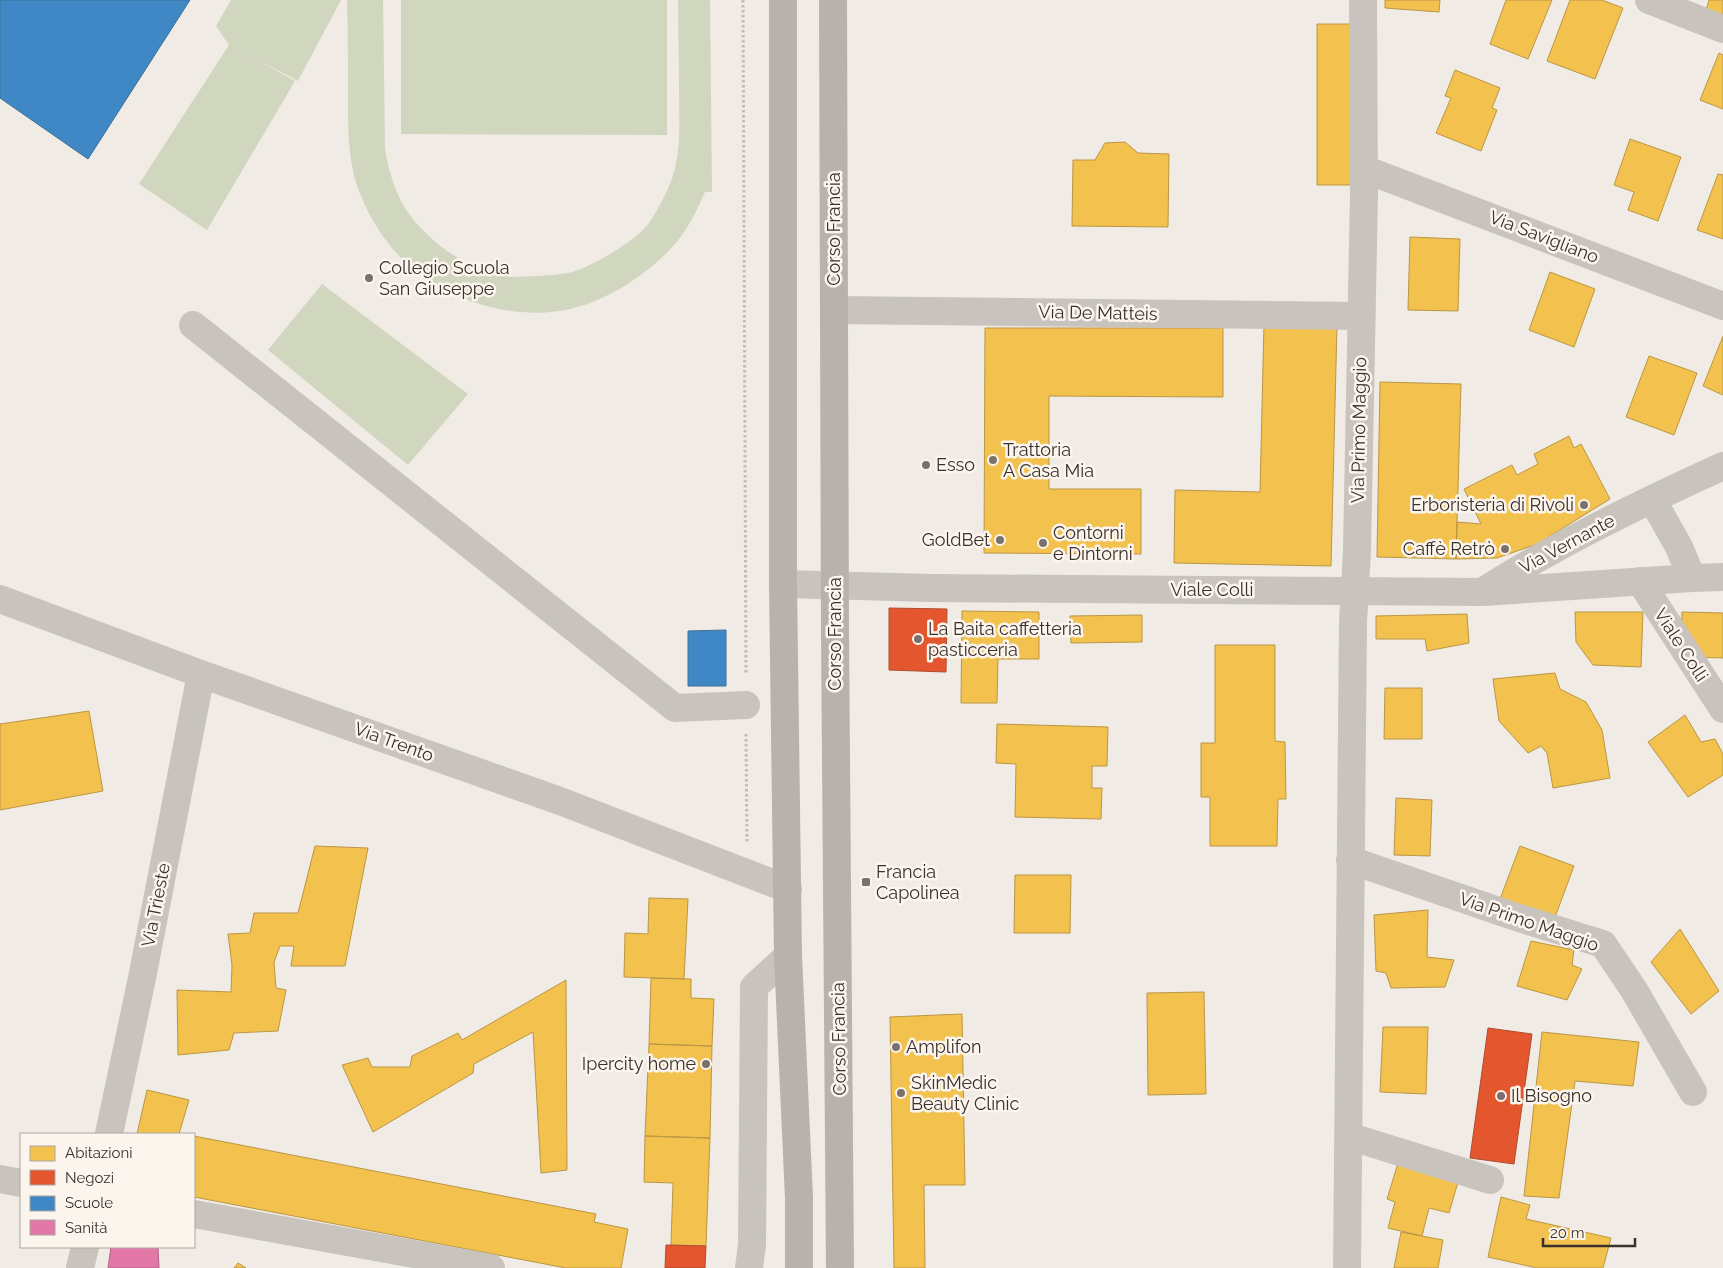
<svg xmlns="http://www.w3.org/2000/svg" width="1723" height="1268" font-family="Raleway,sans-serif">
	<style>
		.green { fill: #d1d6bf }
		.homes { fill: #f2c14e; stroke: #bb9644 }
		.shops { fill: #e4572e; stroke: #b14b2d }
		.schools { fill: #3f88c5; stroke: #3e6e97 }
		.health { fill: #e377a8; stroke: #b16282 }
		.lines { fill: none; stroke-linecap: round; stroke-linejoin: round }
		.path { stroke: #c2bbb6; stroke-width: 3; stroke-dasharray: 2.5 2.5; stroke-linecap: butt }
		.minor { stroke: #c9c3be; stroke-width: 28 }
		.major { stroke: #b8b1ad; stroke-width: 28 }
		.poi-dot { fill: #7a716c; stroke: #fbf5ee; stroke-width: 2 }
		.labels { text-anchor: middle; stroke-width: 5; stroke-linejoin: round; paint-order: stroke }
		.street-label { font-size: 18px; fill: #3b302b; stroke: #fbf5ee }
		.poi-label { font-size: 18px; fill: #3b302b; stroke: #fbf5ee; text-anchor: start }
	</style>
	<rect width="100%" height="100%" fill="#f0ebe5"/>
	<path class="green" d="M231,0H341L298,81L249,55L295,81L207,230L139,184L229,45L216,26Z
		M347,0H383L385,148C388,168 394,190 405,208C429,244 471,273 514,277C522,277 530,276 537,276C551,275 565,275 578,270C599,262 623,247 640,233C650,224 659,207 665,195C683,162 679,123 679,87C679,58 678,29 678,0H710L712,192H705C697,210 688,229 675,244C648,274 609,300 570,309C517,321 455,303 413,269C390,250 372,223 361,196C347,163 348,125 348,91C348,61 348,30 347,0Z
		M401,0H667V135L401,134Z
		M322,284L468,394L408,465L268,350Z"/>
	<path class="homes" d="M1385,0H1440L1439,12L1385,8Z
		M1506,0H1552L1528,59L1490,44Z
		M1570,0H1602L1623,8L1595,79L1547,61Z
		M1709,0H1723V16L1706,10Z
		M1317,24H1357V185H1317Z
		M1719,53L1723,55V109L1700,100Z
		M1455,70L1500,88L1492,108L1497,110L1481,151L1436,133L1451,98L1445,96Z
		M1630,139L1681,157L1658,221L1628,210L1634,192L1614,185Z
		M1125,142L1138,153L1169,154L1168,227L1072,226L1073,160H1095L1105,143Z
		M1718,174L1723,175V239L1697,230Z
		M1410,237L1460,239L1458,311L1408,310Z
		M1550,272L1595,289L1574,347L1529,330Z
		M1264,323L1337,325L1331,566L1174,563L1175,490L1260,492Z
		M985,328H1223V397L1049,396V489H1141V554L984,553Z
		M1723,336V395L1703,386Z
		M1649,356L1697,373L1674,435L1626,417Z
		M1380,382L1461,384L1456,559L1377,557Z
		M1569,436L1574,448L1581,444L1610,499L1537,544L1497,558L1456,559L1457,522L1481,524L1464,489L1512,465L1517,475L1538,464L1534,454Z
		M962,611L1039,612V659H998L997,703H961Z
		M1575,612H1643L1641,667L1593,665L1576,642Z
		M1682,612L1723,613V658L1691,657L1681,642Z
		M1467,614L1469,643L1427,651L1425,639H1376V616Z
		M1142,615V642L1071,643L1070,616Z
		M1215,645H1275V741L1285,742L1286,799H1278L1277,846H1210V797H1201V743H1215Z
		M1555,673L1560,689L1586,702L1602,730L1610,778L1553,788L1547,753L1541,746L1528,753L1499,721L1493,679Z
		M1385,688H1422V739H1384Z
		M89,711L103,791L0,810V724Z
		M1685,715L1701,742L1715,739L1723,754V775L1688,797L1648,742Z
		M997,724L1108,727L1107,766H1092V788H1102L1101,819L1015,817L1016,764L996,763Z
		M1396,798L1432,800L1430,856L1394,855Z
		M315,846L368,848L345,966H291L294,946H280L274,962L276,988L286,990L278,1031L234,1033L229,1050L178,1055L177,990L231,992L232,965L228,934L250,933L254,913H298Z
		M1520,846L1574,866L1554,920L1500,899Z
		M1015,875H1071L1070,933H1014Z
		M649,898L688,899L684,979L624,977L625,933L648,934Z
		M1428,910L1427,957L1454,960L1445,987L1391,988L1386,973L1376,971L1374,915Z
		M1680,929L1719,991L1691,1014L1651,962Z
		M1531,941L1574,950L1572,965L1582,969L1567,1000L1517,986Z
		M651,978L691,979V998L714,999L712,1046L649,1044Z
		M566,980L567,1170L541,1173L533,1032L474,1064L473,1073L373,1132L342,1065L368,1058L372,1067H410L412,1056L458,1033L462,1040Z
		M1204,992L1206,1094L1148,1095L1147,993Z
		M962,1014L965,1185H924L925,1268H894L890,1017Z
		M1383,1027H1428L1426,1094L1380,1092Z
		M1542,1032L1639,1042L1633,1086L1575,1081L1559,1198L1524,1196Z
		M649,1044L712,1046L710,1138L645,1136Z
		M147,1090L189,1100L179,1134H137Z
		M194,1136L596,1214L594,1222L628,1229L621,1268H566L194,1197Z
		M645,1136L710,1138L706,1246L671,1245L673,1183L644,1182Z
		M1398,1163L1458,1182L1449,1213L1429,1208L1422,1236L1388,1228L1395,1202L1387,1199Z
		M1501,1197L1530,1205L1526,1219L1611,1238L1603,1268H1537L1488,1257Z
		M1401,1232L1443,1240L1438,1268H1394Z
		M238,1263L246,1268H234Z"/>
	<path class="shops" d="M889,608L947,609L946,672L889,670Z
		M1488,1028L1532,1034L1514,1164L1470,1158Z
		M666,1245L706,1246L705,1268H665Z"/>
	<path class="schools" d="M0,0H190L88,159L0,98Z
		M726,630V686H688V631Z"/>
	<path class="health" d="M111,1247H158L159,1268H108Z"/>
	<g class="lines">
		<path class="path" d="M743,0L746,675
			M746,734L747,842"/>
		<path class="minor" d="M1649,0L1723,29
			M1364,169L1723,306
			M834,310L1361,316
			M193,325L675,708L746,705
			M1652,499L1679,547L1692,578
			M1640,581L1723,709
			M783,584L931,588L1483,592L1692,578L1723,577
			M1485,590C1561,542 1642,503 1723,466
			M0,599L201,674L560,801L788,889
			M1350,860L1516,917L1603,944L1634,990L1693,1092
			M109,1134L142,978L201,674
			M1348,1136L1490,1180
			M0,1179L21,1183
			M194,1214L491,1268
			M80,1268L85,1247
			M749,1268L752,1245L754,987L788,956
			M1347,1268L1353,622L1357,551L1364,193L1363,0"/>
		<path class="major" d="M783,0V584L788,956L799,1198V1268
			M833,0L835,632L840,1268"/>
	</g>
	<g class="poi-dot">
		<circle cx="369" cy="278" r="5"/>
		<circle cx="993" cy="460" r="5"/>
		<circle cx="926" cy="465" r="5"/>
		<circle cx="1584" cy="505" r="5"/>
		<circle cx="1000" cy="540" r="5"/>
		<circle cx="1043" cy="543" r="5"/>
		<circle cx="1505" cy="549" r="5"/>
		<circle cx="918" cy="639" r="5"/>
		<rect x="861" y="877" width="10" height="10" rx="2.5"/>
		<circle cx="896" cy="1047" r="5"/>
		<circle cx="706" cy="1064" r="5"/>
		<circle cx="901" cy="1093" r="5"/>
		<circle cx="1501" cy="1096" r="5"/>
	</g>
	<g class="labels">
		<g class="street-label">
			<text transform="translate(834 229) rotate(-90)" y="6">Corso Francia</text>
			<text transform="translate(1544 237) rotate(21)" y="6">Via Savigliano</text>
			<text transform="translate(1098 313) rotate(1)" y="6">Via De Matteis</text>
			<text transform="translate(1359 430) rotate(-89)" y="6">Via Primo Maggio</text>
			<text transform="translate(1567 544) rotate(-28)" y="6">Via Vernante</text>
			<text x="1212" y="596">Viale Colli</text>
			<text transform="translate(835 634) rotate(-90)" y="6">Corso Francia</text>
			<text transform="translate(1681 645) rotate(57)" y="6">Viale Colli</text>
			<text transform="translate(394 742) rotate(20)" y="6">Via Trento</text>
			<text transform="translate(156 905) rotate(-79)" y="6">Via Trieste</text>
			<text transform="translate(1529 922) rotate(19)" y="6">Via Primo Maggio</text>
			<text transform="translate(839 1039) rotate(-91)" y="6">Corso Francia</text>
		</g>
		<g class="poi-label">
			<text x="379" y="274">Collegio Scuola<tspan x="379" dy="21">San Giuseppe</tspan></text>
			<text x="1003" y="456">Trattoria<tspan x="1003" dy="21">A Casa Mia</tspan></text>
			<text x="936" y="471">Esso</text>
			<text x="1574" y="511" text-anchor="end">Erboristeria di Rivoli</text>
			<text x="1053" y="539">Contorni<tspan x="1053" dy="21">e Dintorni</tspan></text>
			<text x="990" y="546" text-anchor="end">GoldBet</text>
			<text x="1495" y="555" text-anchor="end">Caffè Retrò</text>
			<text x="928" y="635">La Baita caffetteria<tspan x="928" dy="21">pasticceria</tspan></text>
			<text x="876" y="878">Francia<tspan x="876" dy="21">Capolinea</tspan></text>
			<text x="906" y="1053">Amplifon</text>
			<text x="696" y="1070" text-anchor="end">Ipercity home</text>
			<text x="911" y="1089">SkinMedic<tspan x="911" dy="21">Beauty Clinic</tspan></text>
			<text x="1511" y="1102">Il Bisogno</text>
		</g>
	</g>
	<rect x="20" y="1133" width="175" height="115" fill="#fbf5ee" stroke="#aea6a0"/>
	<rect x="30" y="1146" width="25" height="15" fill="#f2c14e" stroke="#aea6a0"/>
	<text x="65" y="1158" font-size="15" fill="#3b302b">Abitazioni</text>
	<rect x="30" y="1170" width="25" height="15" fill="#e4572e" stroke="#aea6a0"/>
	<text x="65" y="1183" font-size="15" fill="#3b302b">Negozi</text>
	<rect x="30" y="1196" width="25" height="15" fill="#3f88c5" stroke="#aea6a0"/>
	<text x="65" y="1208" font-size="15" fill="#3b302b">Scuole</text>
	<rect x="30" y="1220" width="25" height="15" fill="#e377a8" stroke="#aea6a0"/>
	<text x="65" y="1233" font-size="15" fill="#3b302b">Sanità</text>
	<path d="M1543 1238v8h92v-8" fill="none" stroke="#3b302b" stroke-width="2.5"/>
	<text x="1550" y="1238" font-size="15" fill="#3b302b" stroke="#fbf5ee" stroke-width="4" paint-order="stroke">20 m</text>
</svg>
